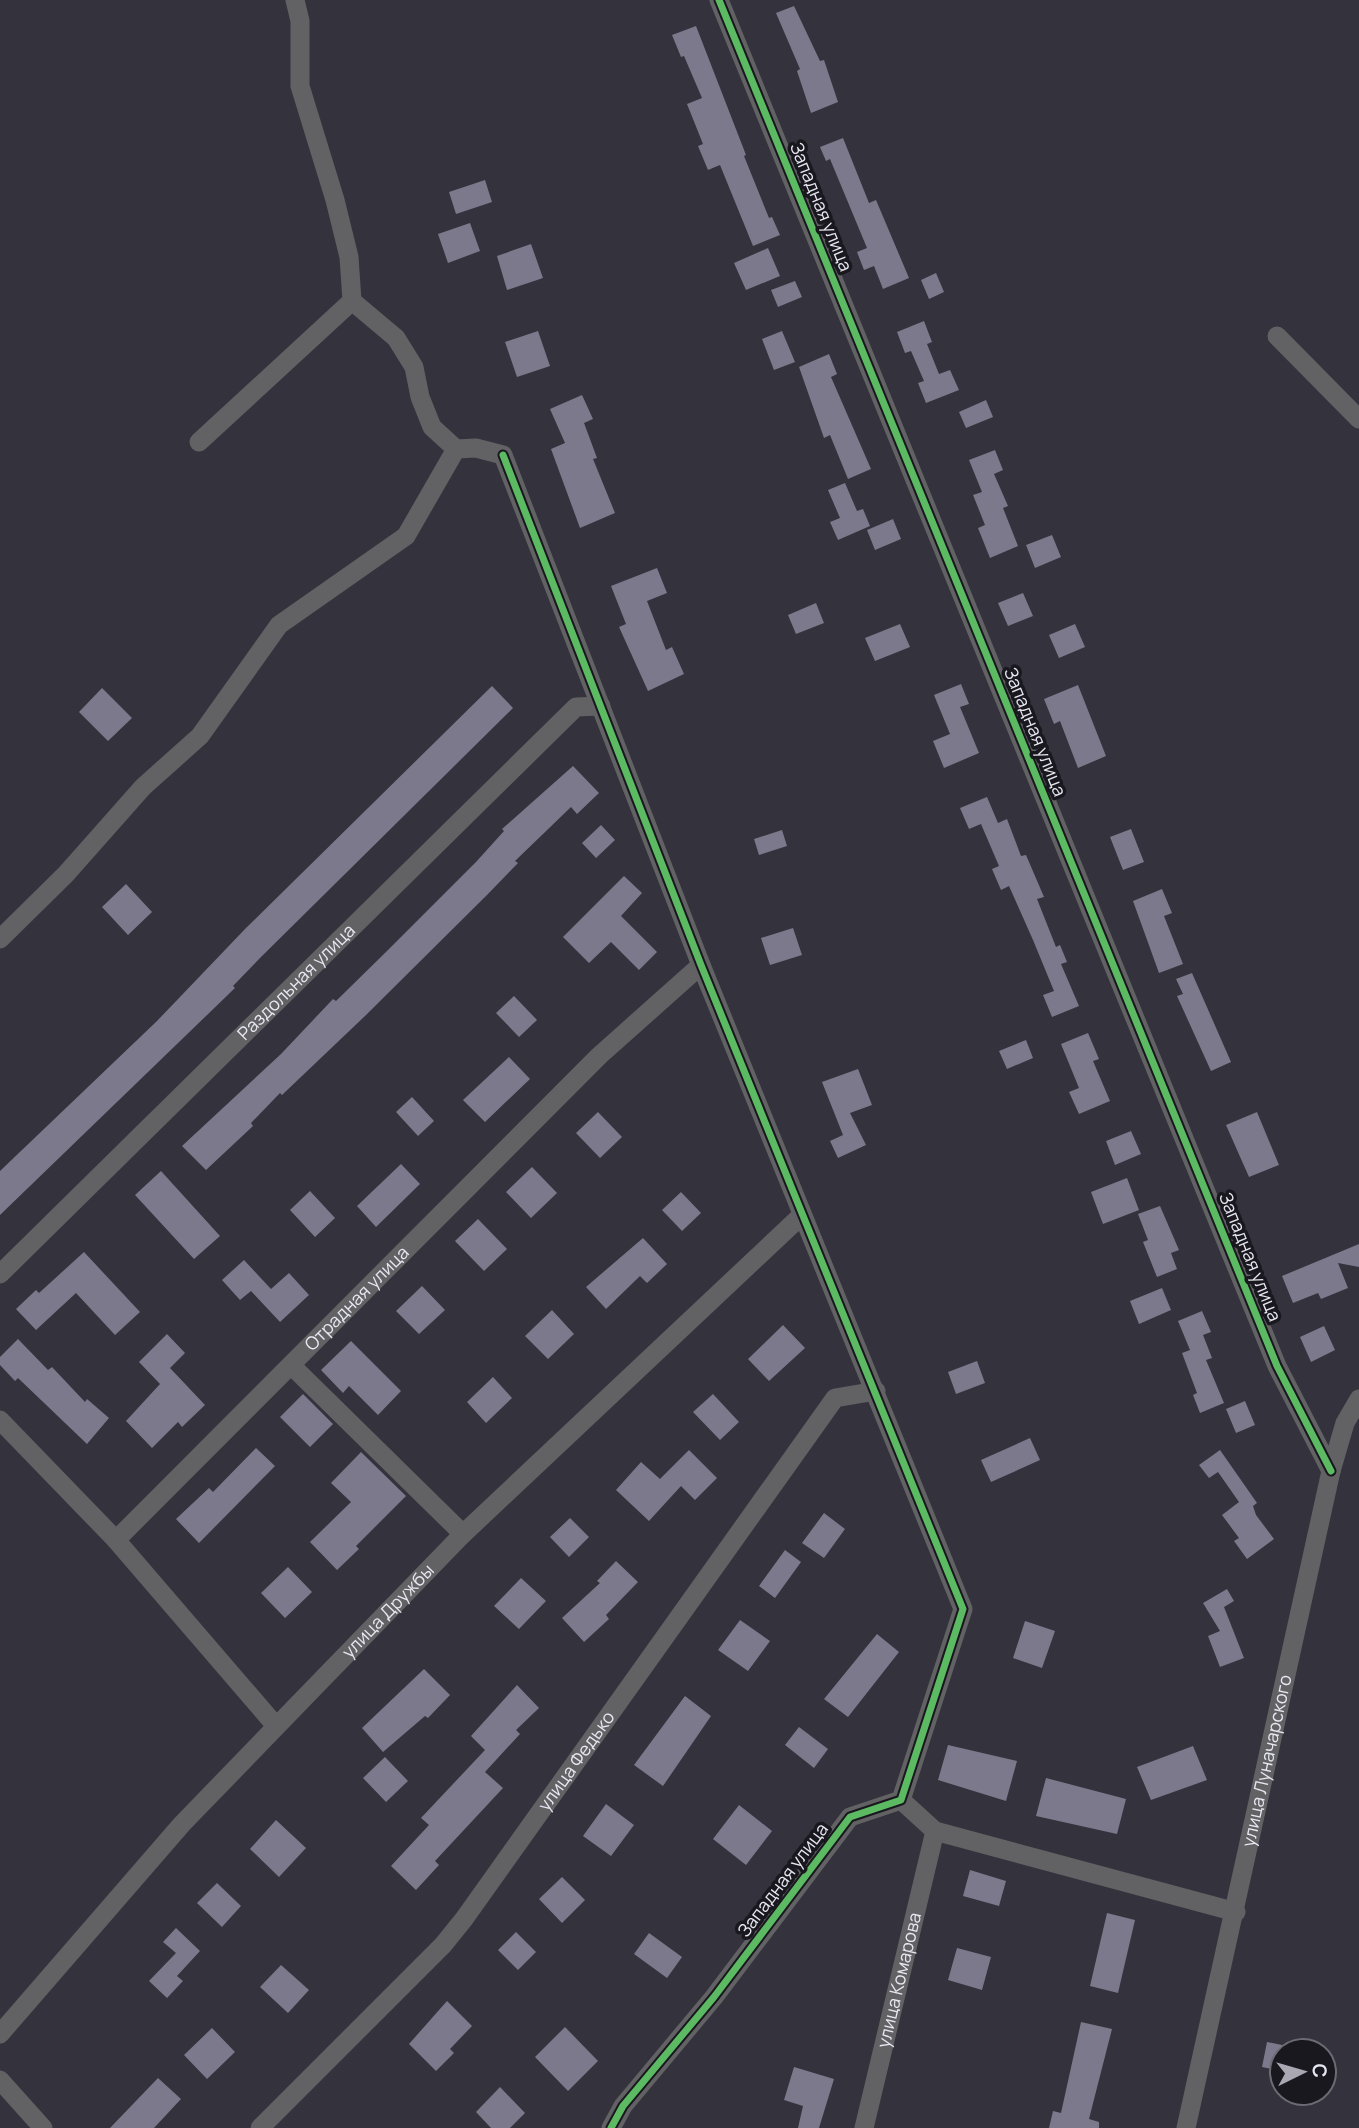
<svg xmlns="http://www.w3.org/2000/svg" width="1359" height="2128" font-family="Manrope,sans-serif">
	<style>
		.building { fill: #7c798c }
		.lines { fill: none; stroke-linecap: round; stroke-linejoin: round }
		.minor { stroke: #626265; stroke-width: 19 }
		.cycleway-casing { stroke: #19181f; stroke-width: 11 }
		.cycleway { stroke: #5cba63; stroke-width: 7 }
		.labels { text-anchor: middle; stroke-width: 7; stroke-linejoin: round; paint-order: stroke }
		.street-label { font-size: 18px; fill: #e8e8f2; stroke: #19181f }
	</style>
	<rect width="100%" height="100%" fill="#34323c"/>
	<path class="building" d="M794,6L820,61L824,60L838,102L811,113L797,71L800,69L776,13Z
		M696,26L746,155L744,156L769,218L772,217L780,235L753,246L720,165L708,170L698,146L703,144L687,104L702,98L684,56L681,57L672,35Z
		M843,138L869,203L876,200L909,278L883,289L874,266L864,270L857,252L867,248L830,159L826,161L820,147Z
		M485,180L492,202L456,214L449,192Z
		M470,223L480,251L448,263L438,234Z
		M531,244L543,278L507,290L497,256Z
		M768,248L780,276L746,290L734,263Z
		M936,273L944,292L929,299L921,280Z
		M795,281L802,297L778,307L771,290Z
		M924,321L932,342L927,344L939,374L950,370L959,390L926,403L918,383L924,381L911,351L905,353L897,332Z
		M538,331L550,366L517,377L505,342Z
		M782,331L795,362L774,370L762,339Z
		M829,354L837,374L831,377L871,469L848,479L830,435L824,438L799,367Z
		M582,395L593,419L584,423L597,458L593,459L615,513L580,528L551,449L565,443L550,409Z
		M986,400L993,417L966,428L959,412Z
		M995,450L1003,470L994,474L1008,506L1003,508L1018,546L990,558L978,528L985,525L973,495L982,492L969,460Z
		M845,483L857,511L863,509L870,526L838,540L830,522L840,518L828,490Z
		M893,519L901,539L875,550L867,530Z
		M1052,535L1061,557L1035,568L1026,545Z
		M657,568L667,593L647,601L666,650L672,647L684,674L648,691L619,627L626,624L611,586Z
		M1023,593L1033,616L1008,626L998,603Z
		M816,603L824,623L796,634L788,615Z
		M900,624L910,647L875,661L865,638Z
		M1075,624L1085,647L1059,658L1049,635Z
		M961,684L969,704L960,707L979,753L944,768L933,741L950,734L934,695Z
		M1078,685L1106,756L1078,768L1060,721L1054,724L1044,699Z
		M492,686L513,708L260,958L233,986L235,988L0,1215V1171L157,1021L246,928Z
		M102,688L132,718L108,741L79,712Z
		M573,766L599,793L577,814L571,807L515,861L518,863L488,894L365,1016L282,1095L280,1093L251,1123L253,1126L206,1170L182,1146L281,1054L333,999L336,1001L388,950L476,862L504,831L502,829Z
		M987,797L998,823L1007,819L1021,856L1026,855L1044,897L1037,899L1056,947L1060,945L1067,962L1061,964L1079,1006L1052,1017L1043,995L1054,991L1033,940L1009,886L1001,890L992,869L999,866L981,824L969,829L960,808Z
		M601,825L615,840L596,858L582,843Z
		M1131,829L1144,862L1123,870L1110,837Z
		M782,830L787,846L759,855L754,839Z
		M624,876L642,893L621,916L657,952L639,970L611,942L589,963L563,937Z
		M126,884L152,912L128,935L102,907Z
		M1162,889L1172,913L1164,916L1183,964L1159,973L1133,901Z
		M793,928L802,955L770,965L761,938Z
		M1192,973L1231,1062L1211,1071L1177,996L1183,994L1176,979Z
		M514,996L537,1020L519,1037L496,1013Z
		M1088,1033L1099,1059L1093,1061L1110,1101L1079,1114L1069,1092L1079,1088L1061,1044Z
		M1026,1040L1033,1058L1007,1069L999,1051Z
		M509,1057L530,1079L485,1122L463,1100Z
		M858,1069L872,1105L850,1113L866,1145L838,1158L830,1141L843,1135L822,1082Z
		M412,1097L434,1121L418,1136L396,1112Z
		M598,1112L622,1137L600,1158L576,1133Z
		M1257,1112L1279,1165L1249,1177L1226,1125Z
		M1131,1131L1141,1154L1115,1165L1106,1141Z
		M401,1164L420,1184L376,1227L357,1206Z
		M532,1167L557,1193L531,1218L506,1192Z
		M161,1171L220,1236L194,1259L135,1195Z
		M1127,1178L1139,1210L1103,1224L1091,1192Z
		M310,1191L335,1218L315,1237L290,1210Z
		M681,1192L701,1213L682,1231L662,1210Z
		M1160,1206L1179,1250L1171,1253L1177,1269L1157,1277L1143,1242L1148,1240L1138,1214Z
		M478,1219L507,1249L484,1271L455,1241Z
		M643,1238L667,1264L647,1283L640,1276L606,1309L586,1287Z
		M1359,1244V1267L1338,1263L1348,1288L1321,1299L1318,1293L1293,1303L1282,1276Z
		M84,1252L140,1312L115,1335L76,1293L36,1330L16,1309L36,1290L39,1293Z
		M244,1260L271,1289L289,1273L309,1295L280,1322L251,1291L240,1300L222,1280Z
		M422,1286L445,1310L419,1334L396,1311Z
		M1162,1288L1171,1310L1139,1324L1130,1301Z
		M552,1310L574,1334L548,1359L525,1336Z
		M1202,1311L1211,1332L1203,1335L1212,1358L1206,1360L1224,1403L1200,1413L1193,1395L1197,1393L1182,1353L1190,1350L1178,1321Z
		M783,1325L805,1348L769,1381L748,1359Z
		M1324,1326L1335,1350L1311,1362L1300,1337Z
		M167,1334L185,1353L170,1368L205,1405L182,1427L178,1422L152,1448L126,1421L160,1384L139,1362Z
		M18,1339L48,1370L52,1367L85,1402L87,1399L109,1418L87,1444L18,1378L15,1381L0,1365V1357Z
		M351,1341L401,1391L378,1415L349,1386L343,1393L321,1370Z
		M977,1361L985,1383L956,1394L948,1372Z
		M493,1377L512,1398L486,1423L467,1402Z
		M303,1394L333,1424L310,1447L280,1417Z
		M713,1394L739,1422L720,1440L693,1412Z
		M1245,1401L1255,1425L1236,1433L1226,1409Z
		M1030,1438L1040,1460L991,1482L981,1460Z
		M256,1448L275,1466L199,1543L176,1519L209,1488L213,1492Z
		M689,1450L717,1478L695,1500L681,1486L649,1521L616,1490L641,1462L660,1479Z
		M1220,1450L1257,1503L1253,1506L1256,1515L1274,1539L1247,1559L1234,1541L1239,1538L1222,1515L1239,1502L1218,1472L1209,1478L1199,1465Z
		M361,1452L406,1496L356,1546L359,1549L337,1570L310,1542L351,1502L331,1483Z
		M824,1513L845,1529L824,1558L802,1543Z
		M570,1518L589,1537L569,1557L550,1537Z
		M785,1550L801,1562L775,1598L759,1586Z
		M616,1561L638,1582L606,1615L609,1619L584,1642L562,1618L600,1583L597,1581Z
		M288,1567L312,1592L285,1618L261,1593Z
		M521,1578L546,1601L519,1629L494,1606Z
		M1227,1589L1234,1601L1224,1607L1244,1658L1220,1667L1208,1636L1220,1631L1203,1603Z
		M740,1620L770,1641L748,1671L718,1650Z
		M1025,1621L1055,1631L1042,1668L1013,1658Z
		M877,1634L899,1652L848,1717L824,1699Z
		M424,1669L450,1695L428,1718L425,1716L383,1752L362,1728Z
		M517,1685L539,1708L516,1730L520,1734L485,1772L503,1788L435,1861L439,1865L416,1890L391,1866L429,1825L421,1818L485,1750L471,1736Z
		M685,1696L711,1716L663,1786L634,1765Z
		M799,1727L828,1749L814,1768L785,1745Z
		M948,1745L1017,1761L1006,1801L938,1780Z
		M1193,1746L1207,1780L1151,1800L1137,1767Z
		M385,1757L408,1781L386,1802L363,1778Z
		M1046,1778L1126,1799L1117,1834L1036,1816Z
		M606,1804L634,1825L611,1856L583,1836Z
		M739,1805L772,1831L746,1865L713,1839Z
		M276,1820L306,1848L279,1877L250,1849Z
		M970,1870L1006,1881L999,1906L963,1896Z
		M562,1877L585,1900L562,1923L539,1899Z
		M217,1883L241,1906L222,1927L197,1903Z
		M1107,1913L1135,1920L1118,1993L1090,1986Z
		M176,1928L200,1951L177,1976L183,1981L167,1998L149,1981L176,1953L163,1942Z
		M516,1932L536,1952L518,1970L498,1950Z
		M649,1933L682,1957L667,1978L634,1954Z
		M957,1948L991,1957L982,1990L948,1980Z
		M281,1965L309,1990L288,2013L260,1987Z
		M447,2001L472,2026L450,2049L454,2053L436,2071L409,2044Z
		M1081,2022L1112,2029L1089,2119L1099,2122V2128H1049L1053,2111L1061,2113Z
		M565,2027L598,2061L568,2091L535,2057Z
		M212,2028L235,2052L207,2079L184,2055Z
		M1267,2042L1282,2045V2071L1262,2067Z
		M794,2067L834,2079L819,2128H798L803,2106L784,2100Z
		M158,2078L181,2099L154,2128H110Z
		M500,2087L525,2113L510,2128H491L476,2112Z"/>
	<g class="lines">
		<g class="minor">
			<path d="M295,0L300,21V86L335,200L349,257L352,301"/>
			<path d="M719,0L1277,1366L1331,1471"/>
			<path d="M1277,336L1359,419"/>
			<path d="M199,442L352,301L396,338L414,367L420,397L432,427L456,449"/>
			<path d="M0,939L66,874L143,787L200,736L279,625L406,536L456,449L476,448L503,455L701,965L963,1609L901,1800L850,1817L714,1997L623,2106L611,2128"/>
			<path id="s1" d="M0,1274L576,707L601,706"/>
			<path d="M292,1366L463,1534"/>
			<path d="M0,1420L116,1540L276,1726"/>
			<path id="s2" d="M116,1540L599,1056L701,965"/>
			<path d="M901,1800L935,1831L1236,1912"/>
			<path id="s3" d="M0,2034L182,1824L463,1534L802,1215"/>
			<path d="M0,2080L43,2128"/>
			<path id="s4" d="M260,2128L443,1945L464,1919L835,1398L876,1391"/>
			<path id="s5" d="M864,2128L935,1831"/>
			<path id="s6" d="M1186,2128L1331,1471L1345,1423L1359,1399"/>
		</g>
		<g class="cycleway-casing">
			<path id="cycleway" d="M719,0L1277,1366L1331,1471
				M503,455L701,965L963,1609L901,1800L850,1817L714,1997L623,2106L611,2128"/>
		</g>
		<use href="#cycleway" class="cycleway"/>
	</g>
	<g class="labels">
		<g class="street-label">
			<text transform="translate(821 207) rotate(68)" y="6">Западная улица</text>
			<text transform="translate(1035 732) rotate(68)" y="6">Западная улица</text>
			<text dy="6" stroke="none"><textPath href="#s1" startOffset="416">Раздольная улица</textPath></text>
			<text transform="translate(1250 1257) rotate(68)" y="6">Западная улица</text>
			<text dy="6" stroke="none"><textPath href="#s2" startOffset="341">Отрадная улица</textPath></text>
			<text dy="6" stroke="none"><textPath href="#s3" startOffset="574">улица Дружбы</textPath></text>
			<text dy="6" stroke="none"><textPath href="#s4" startOffset="486">улица Федько</textPath></text>
			<text dy="6" stroke="none"><textPath href="#s6" startOffset="376">улица Луначарского</textPath></text>
			<text transform="translate(783 1880) rotate(-53)" y="6">Западная улица</text>
			<text dy="6" stroke="none"><textPath href="#s5" startOffset="152">улица Комарова</textPath></text>
		</g>
	</g>
	<g transform="translate(1303 2072) rotate(85)"><circle r="33" fill="#19181f" stroke="#6c6b73" stroke-width="2"/>
	<path d="M0-5L12 26L0 18L-12 26Z" fill="#a9a8b2"/>
	<text y="-10" font-size="19" font-weight="bold" text-anchor="middle" fill="#e8e8f2">С</text>
	</g>
</svg>
